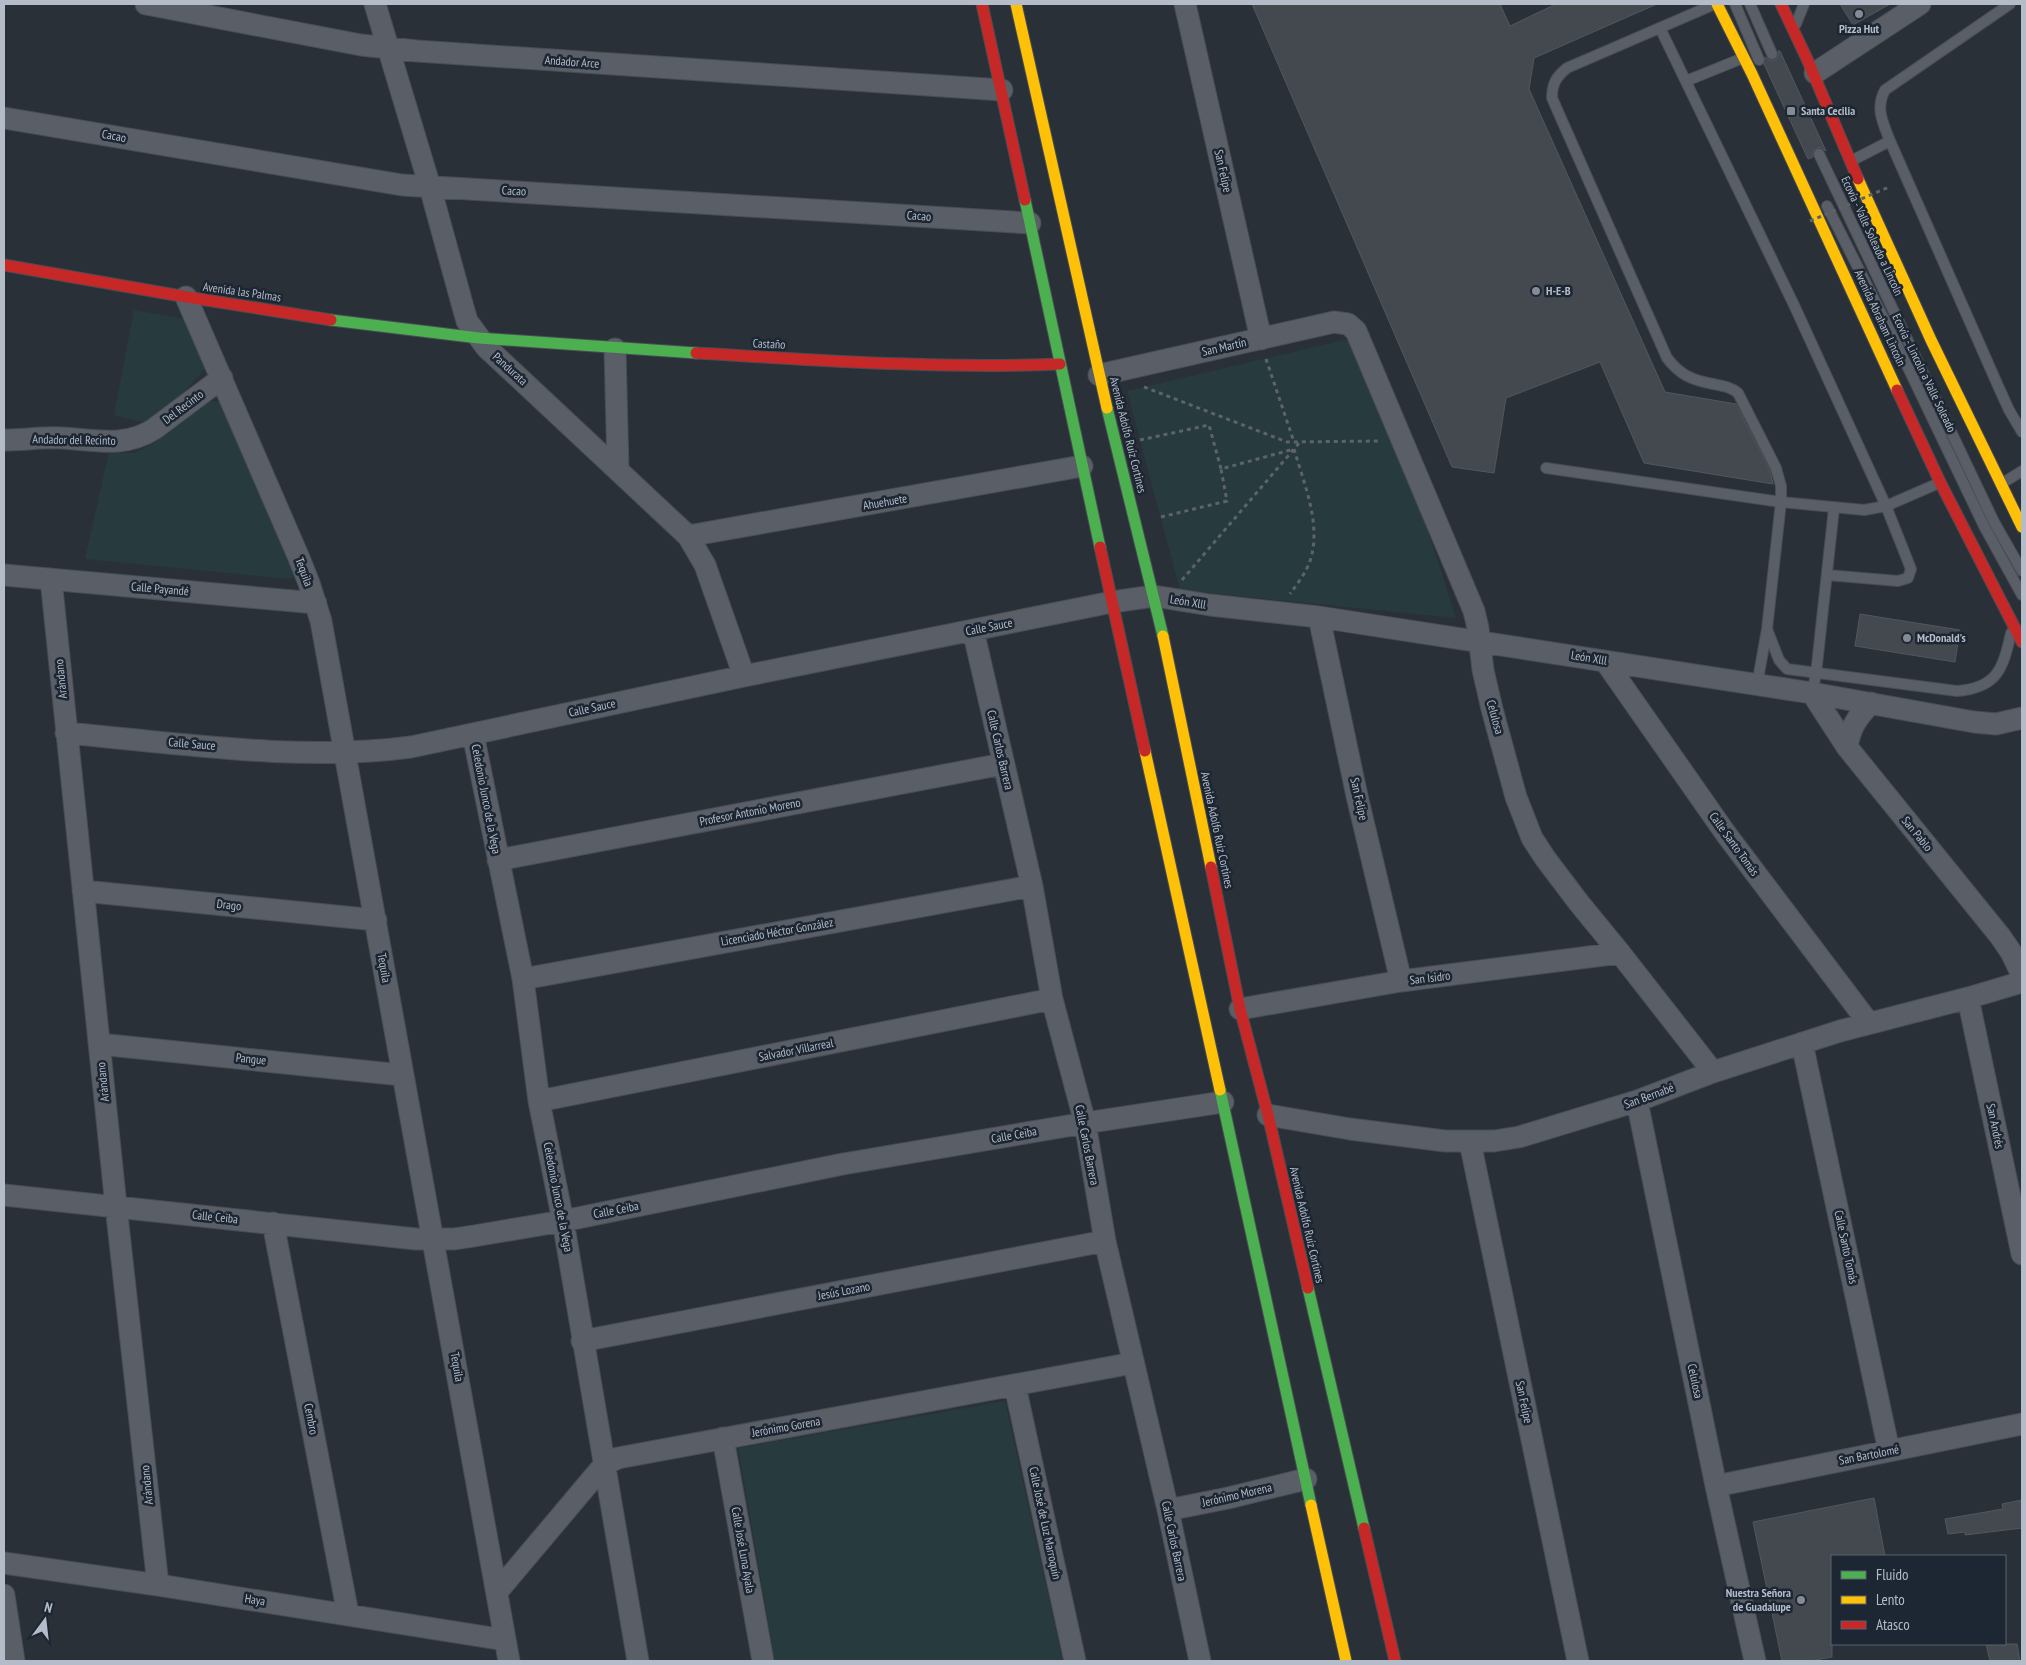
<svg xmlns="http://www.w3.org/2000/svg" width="2026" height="1665" font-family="'PT Sans Narrow',sans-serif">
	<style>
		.green { fill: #273a3e }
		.building { fill: #444950; stroke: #52575f }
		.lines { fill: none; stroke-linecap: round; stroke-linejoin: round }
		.lane-casing { stroke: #484c53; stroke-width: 12 }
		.street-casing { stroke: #484c53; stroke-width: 23 }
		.fast-casing { stroke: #484c53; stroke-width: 13 }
		.slow-casing { stroke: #484c53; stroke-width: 13 }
		.jam-casing { stroke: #484c53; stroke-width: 13 }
		.path { stroke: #5d636a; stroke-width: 3; stroke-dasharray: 4 4; stroke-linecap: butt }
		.lane { stroke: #5a5e66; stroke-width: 10 }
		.street { stroke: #5a5e66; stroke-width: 21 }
		.fast { stroke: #4caf50; stroke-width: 11 }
		.slow { stroke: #ffc107; stroke-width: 11 }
		.jam { stroke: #c62828; stroke-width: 11 }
		.path-bridge { stroke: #5d636a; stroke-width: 3; stroke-dasharray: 4 4; stroke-linecap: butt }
		.poi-dot { fill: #848b96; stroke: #1d2633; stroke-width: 2 }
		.labels { text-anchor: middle; stroke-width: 5; stroke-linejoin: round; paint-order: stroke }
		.poi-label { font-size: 12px; font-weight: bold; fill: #b4bcc9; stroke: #1d2633; text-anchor: start }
		.street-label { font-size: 12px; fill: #b4bcc9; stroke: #1d2633 }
	</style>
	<rect width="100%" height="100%" fill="#2a3038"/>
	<path class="green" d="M134,310L185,319L207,366L179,398L146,423L114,415Z
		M1353,338L1399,441L1456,618L1180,590L1127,391Z
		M203,400L219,402L300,575L289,579L85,559L109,452L135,453L157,441Z
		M1005,1401L1063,1661H775L738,1448Z"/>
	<path class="building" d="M1252,4H1500L1510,26L1556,4H1657L1534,58L1529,89L1665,392L1736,404L1770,470L1773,484L1644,463L1600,362L1506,398L1494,473L1452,467Z
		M1840,4H1890L1853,25Z
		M1778,51H1780L1826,151L1820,147L1817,148L1813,151V157L1808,159L1764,64L1765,57L1771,61L1775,60L1779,55Z
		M1860,614L1960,630L1955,662L1855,646Z
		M1874,1498L1885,1556H1832V1657L1810,1661H1782L1753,1522Z
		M2022,1500V1528L1965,1535V1532L1948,1534L1945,1519L2003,1509L2002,1504Z
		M1986,1644H2017L2020,1661H1990Z"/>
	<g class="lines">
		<g class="lane-casing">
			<path id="lane" d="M1715,4L1567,68C1556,77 1552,84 1552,98L1667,358C1680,375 1692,380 1713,384C1723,386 1731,387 1738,393L1776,468L1781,486V502L1767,629L1757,685
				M1735,4L1759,60
				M1750,4L1772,54
				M2010,4L1885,90C1875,108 1883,123 1890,141L1999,388L2009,410L2022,432
				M1796,24L1804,4
				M1660,28L1794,305L1886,506L1911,569L1908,578L1898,581L1827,575
				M1686,81L1743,58
				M1819,154L1994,522L2022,571
				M1851,161L1890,141
				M1827,206L1900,351L1984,526L2022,595
				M1546,468L1781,502L1864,510L1886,506L1939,483
				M2001,484L2022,471
				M1767,629L1779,660L1787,669L1957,691C1997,688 2003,669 2011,633
				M1812,693L1816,674L1834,508"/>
		</g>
		<g class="street-casing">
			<path id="street" d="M146,4L361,45L417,51L1002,90
				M375,4L430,187L463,307L467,321L486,347L688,536L705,565L744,676
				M1185,4L1261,339
				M1815,73L1920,4
				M4,118L402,185L1030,223
				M186,297L299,558L309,583L321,621L509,1661
				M615,349L618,469
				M1099,375L1334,322L1348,324L1356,331L1474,611L1478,628L1483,670L1492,709L1516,797L1532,838L1545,858L1579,903L1620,953L1713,1072
				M4,440C23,440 43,437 62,438C95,440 125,448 154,429L222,378
				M688,536L1082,466
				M4,575L316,603
				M51,579L116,1206L158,1585
				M1319,617L1357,796L1401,981
				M973,630L1032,886L1052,999L1085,1123L1105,1241L1168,1510L1200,1661
				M1605,661L1726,834L1868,1022
				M1812,693L1847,747L2000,936L2011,952L2022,975
				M66,733C178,743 300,762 411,747L744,676L1112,602L1154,596L1210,605L1319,617L1812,693L1974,722L1996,724L2022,718
				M473,734L523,979L539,1101L563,1221L638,1661
				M1847,747C1850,728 1857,717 1871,703
				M498,860L1003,764
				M83,891L376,920
				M523,979L1032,886
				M1968,998L2022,1254
				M1240,1009L1401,981L1620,953
				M1802,1043L1889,1451
				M99,1044L402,1075
				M539,1101L1052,999
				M1637,1101L1716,1486L1755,1661
				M1268,1115L1350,1129L1445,1141H1494L1519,1137L1637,1101L1713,1072L1840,1031L1968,998L2022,982
				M1470,1142L1578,1661
				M4,1195L416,1239H454L474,1236L563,1221L843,1164L1085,1123L1223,1102
				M273,1223L348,1614
				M582,1341L1105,1241
				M1015,1386L1075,1661
				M723,1438L763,1661
				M1716,1486L2022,1424
				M1168,1510L1228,1498L1306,1479
				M4,1563L158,1585L505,1640
				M497,1592L604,1465L618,1458L1133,1363
				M4,1595L14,1661"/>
		</g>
		<g class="fast-casing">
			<path id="fast" d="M1025,200L1100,547
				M331,320L479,338L696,353
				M1107,408L1163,636
				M1220,1090L1311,1505
				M1308,1288L1364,1528"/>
		</g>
		<g class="slow-casing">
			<path id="slow" d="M1016,4L1107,408
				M1717,4L1752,74L1897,390
				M1858,179L1931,340L2022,527
				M1163,636L1211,867
				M1145,751L1220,1090
				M1311,1505L1346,1661"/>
		</g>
		<g class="jam-casing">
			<path id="jam" d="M982,4L1025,200
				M1781,4L1807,59L1858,179
				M4,265L181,296L331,320
				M696,353C817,360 938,369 1060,364
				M1897,390L1940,482L2022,642
				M1100,547L1145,751
				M1211,867L1240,1009L1268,1115L1308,1288
				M1364,1528L1395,1661"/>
		</g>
		<path class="path" d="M1266,359L1294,442
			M1144,387L1287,442L1380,441
			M1140,440L1209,425L1221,469L1294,449C1304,484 1322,525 1310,561C1306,573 1297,584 1290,594
			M1161,517L1227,501L1221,469
			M1182,580L1300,442"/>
		<use href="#lane" class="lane"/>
		<use href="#street" class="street"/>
		<use href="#fast" class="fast"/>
		<use href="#slow" class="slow"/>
		<use href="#jam" class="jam"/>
		<path class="path-bridge" d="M1810,221L1889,187"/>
	</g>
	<g class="poi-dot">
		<circle cx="1859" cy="14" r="5"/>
		<rect x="1786" y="106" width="10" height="10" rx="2.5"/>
		<circle cx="1536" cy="291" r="5"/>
		<circle cx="1907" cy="638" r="5"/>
		<circle cx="1801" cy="1600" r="5"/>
	</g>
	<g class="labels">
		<g class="poi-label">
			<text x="1859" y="33" text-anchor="middle">Pizza Hut</text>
			<text x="1801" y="115">Santa Cecilia</text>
			<text x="1546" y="295">H-E-B</text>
			<text x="1917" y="642">McDonald's</text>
			<text x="1791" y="1597" text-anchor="end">Nuestra Señora<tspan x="1791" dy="14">de Guadalupe</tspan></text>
		</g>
		<g class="street-label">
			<text transform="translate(572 62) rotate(4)" y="4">Andador Arce</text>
			<text transform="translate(114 136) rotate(10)" y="4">Cacao</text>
			<text transform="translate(1223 171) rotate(77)" y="4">San Felipe</text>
			<text transform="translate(514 191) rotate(3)" y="4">Cacao</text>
			<text transform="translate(919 216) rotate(4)" y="4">Cacao</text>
			<text transform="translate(1872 236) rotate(65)" y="4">Ecovía - Valle Soleado a Lincoln</text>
			<text transform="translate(242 292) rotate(8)" y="4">Avenida las Palmas</text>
			<text transform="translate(1880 318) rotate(65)" y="4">Avenida Abraham Lincoln</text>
			<text transform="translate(769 344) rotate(3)" y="4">Castaño</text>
			<text transform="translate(1224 347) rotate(-13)" y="4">San Martín</text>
			<text transform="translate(510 369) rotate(42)" y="4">Pandurata</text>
			<text transform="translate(1924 373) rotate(64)" y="4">Ecovía - Lincoln a Valle Soleado</text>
			<text transform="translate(183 407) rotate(-37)" y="4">Del Recinto</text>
			<text transform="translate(1128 435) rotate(76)" y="4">Avenida Adolfo Ruíz Cortines</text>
			<text transform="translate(74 440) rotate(1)" y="4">Andador del Recinto</text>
			<text transform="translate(885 502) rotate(-10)" y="4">Ahuehuete</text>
			<text transform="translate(304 572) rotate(69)" y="4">Tequila</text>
			<text transform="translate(160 589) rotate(5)" y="4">Calle Payandé</text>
			<text transform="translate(1188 602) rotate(9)" y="4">León Xlll</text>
			<text transform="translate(989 627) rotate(-11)" y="4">Calle Sauce</text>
			<text transform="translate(1589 658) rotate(9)" y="4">León Xlll</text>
			<text transform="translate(61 679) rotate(-96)" y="4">Arándano</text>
			<text transform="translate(592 708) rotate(-12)" y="4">Calle Sauce</text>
			<text transform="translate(1495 717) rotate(75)" y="4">Celulosa</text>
			<text transform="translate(192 744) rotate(5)" y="4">Calle Sauce</text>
			<text transform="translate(1000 750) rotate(77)" y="4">Calle Carlos Barrera</text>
			<text transform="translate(486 799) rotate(79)" y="4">Celedonio Junco de la Vega</text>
			<text transform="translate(1359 799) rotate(77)" y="4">San Felipe</text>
			<text transform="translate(750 812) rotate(-11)" y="4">Profesor Antonio Moreno</text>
			<text transform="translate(1217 830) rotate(78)" y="4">Avenida Adolfo Ruíz Cortines</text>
			<text transform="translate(1917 834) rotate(51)" y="4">San Pablo</text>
			<text transform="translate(1734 844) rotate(54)" y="4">Calle Santo Tomás</text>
			<text transform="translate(229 905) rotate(6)" y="4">Drago</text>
			<text transform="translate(777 932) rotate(-10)" y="4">Licenciado Héctor González</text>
			<text transform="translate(384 968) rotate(80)" y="4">Tequila</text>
			<text transform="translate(1430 978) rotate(-7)" y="4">San Isidro</text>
			<text transform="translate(796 1050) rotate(-11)" y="4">Salvador Villarreal</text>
			<text transform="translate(251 1059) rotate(6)" y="4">Pangue</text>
			<text transform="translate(103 1082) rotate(-96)" y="4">Arándano</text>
			<text transform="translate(1649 1096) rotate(-20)" y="4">San Bernabé</text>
			<text transform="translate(1995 1126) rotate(78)" y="4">San Andrés</text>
			<text transform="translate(1014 1135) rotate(-10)" y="4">Calle Ceiba</text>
			<text transform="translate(1087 1145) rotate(79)" y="4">Calle Carlos Barrera</text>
			<text transform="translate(558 1197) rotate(79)" y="4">Celedonio Junco de la Vega</text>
			<text transform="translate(616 1210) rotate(-11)" y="4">Calle Ceiba</text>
			<text transform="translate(215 1217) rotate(6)" y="4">Calle Ceiba</text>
			<text transform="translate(1307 1225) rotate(77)" y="4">Avenida Adolfo Ruíz Cortines</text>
			<text transform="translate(1846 1247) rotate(78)" y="4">Calle Santo Tomás</text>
			<text transform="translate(844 1291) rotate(-11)" y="4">Jesús Lozano</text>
			<text transform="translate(457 1367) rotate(80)" y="4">Tequila</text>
			<text transform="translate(1695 1381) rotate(78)" y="4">Celulosa</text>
			<text transform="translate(1524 1402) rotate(78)" y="4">San Felipe</text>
			<text transform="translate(311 1419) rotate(79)" y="4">Cembro</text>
			<text transform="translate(786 1427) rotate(-10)" y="4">Jerónimo Gorena</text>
			<text transform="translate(1869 1455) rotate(-11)" y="4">San Bartolomé</text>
			<text transform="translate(147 1485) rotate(-96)" y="4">Arándano</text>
			<text transform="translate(1237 1495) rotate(-13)" y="4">Jerónimo Morena</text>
			<text transform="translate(1045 1523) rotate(78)" y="4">Calle José de Luz Marroquín</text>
			<text transform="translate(1174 1541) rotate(78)" y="4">Calle Carlos Barrera</text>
			<text transform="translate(743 1550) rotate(80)" y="4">Calle José Luna Ayala</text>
			<text transform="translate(255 1600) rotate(9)" y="4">Haya</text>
		</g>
	</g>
	<rect width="2026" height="1665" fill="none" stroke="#b4bcc9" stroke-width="10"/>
	<rect x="1831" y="1555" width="175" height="90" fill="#1d2633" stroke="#59626f"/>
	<rect x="1841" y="1571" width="25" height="8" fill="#4caf50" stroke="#59626f"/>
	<text x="1876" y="1580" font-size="15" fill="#b4bcc9">Fluido</text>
	<rect x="1841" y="1596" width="25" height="8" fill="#ffc107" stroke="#59626f"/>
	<text x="1876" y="1605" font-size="15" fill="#b4bcc9">Lento</text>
	<rect x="1841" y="1621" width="25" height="8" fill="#c62828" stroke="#59626f"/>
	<text x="1876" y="1630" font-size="15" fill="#b4bcc9">Atasco</text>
	<g transform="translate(45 1620) rotate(15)" stroke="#1d2633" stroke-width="4" paint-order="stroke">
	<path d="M0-4L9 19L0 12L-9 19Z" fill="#b4bcc9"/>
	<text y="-8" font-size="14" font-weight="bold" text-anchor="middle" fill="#b4bcc9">N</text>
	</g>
</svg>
